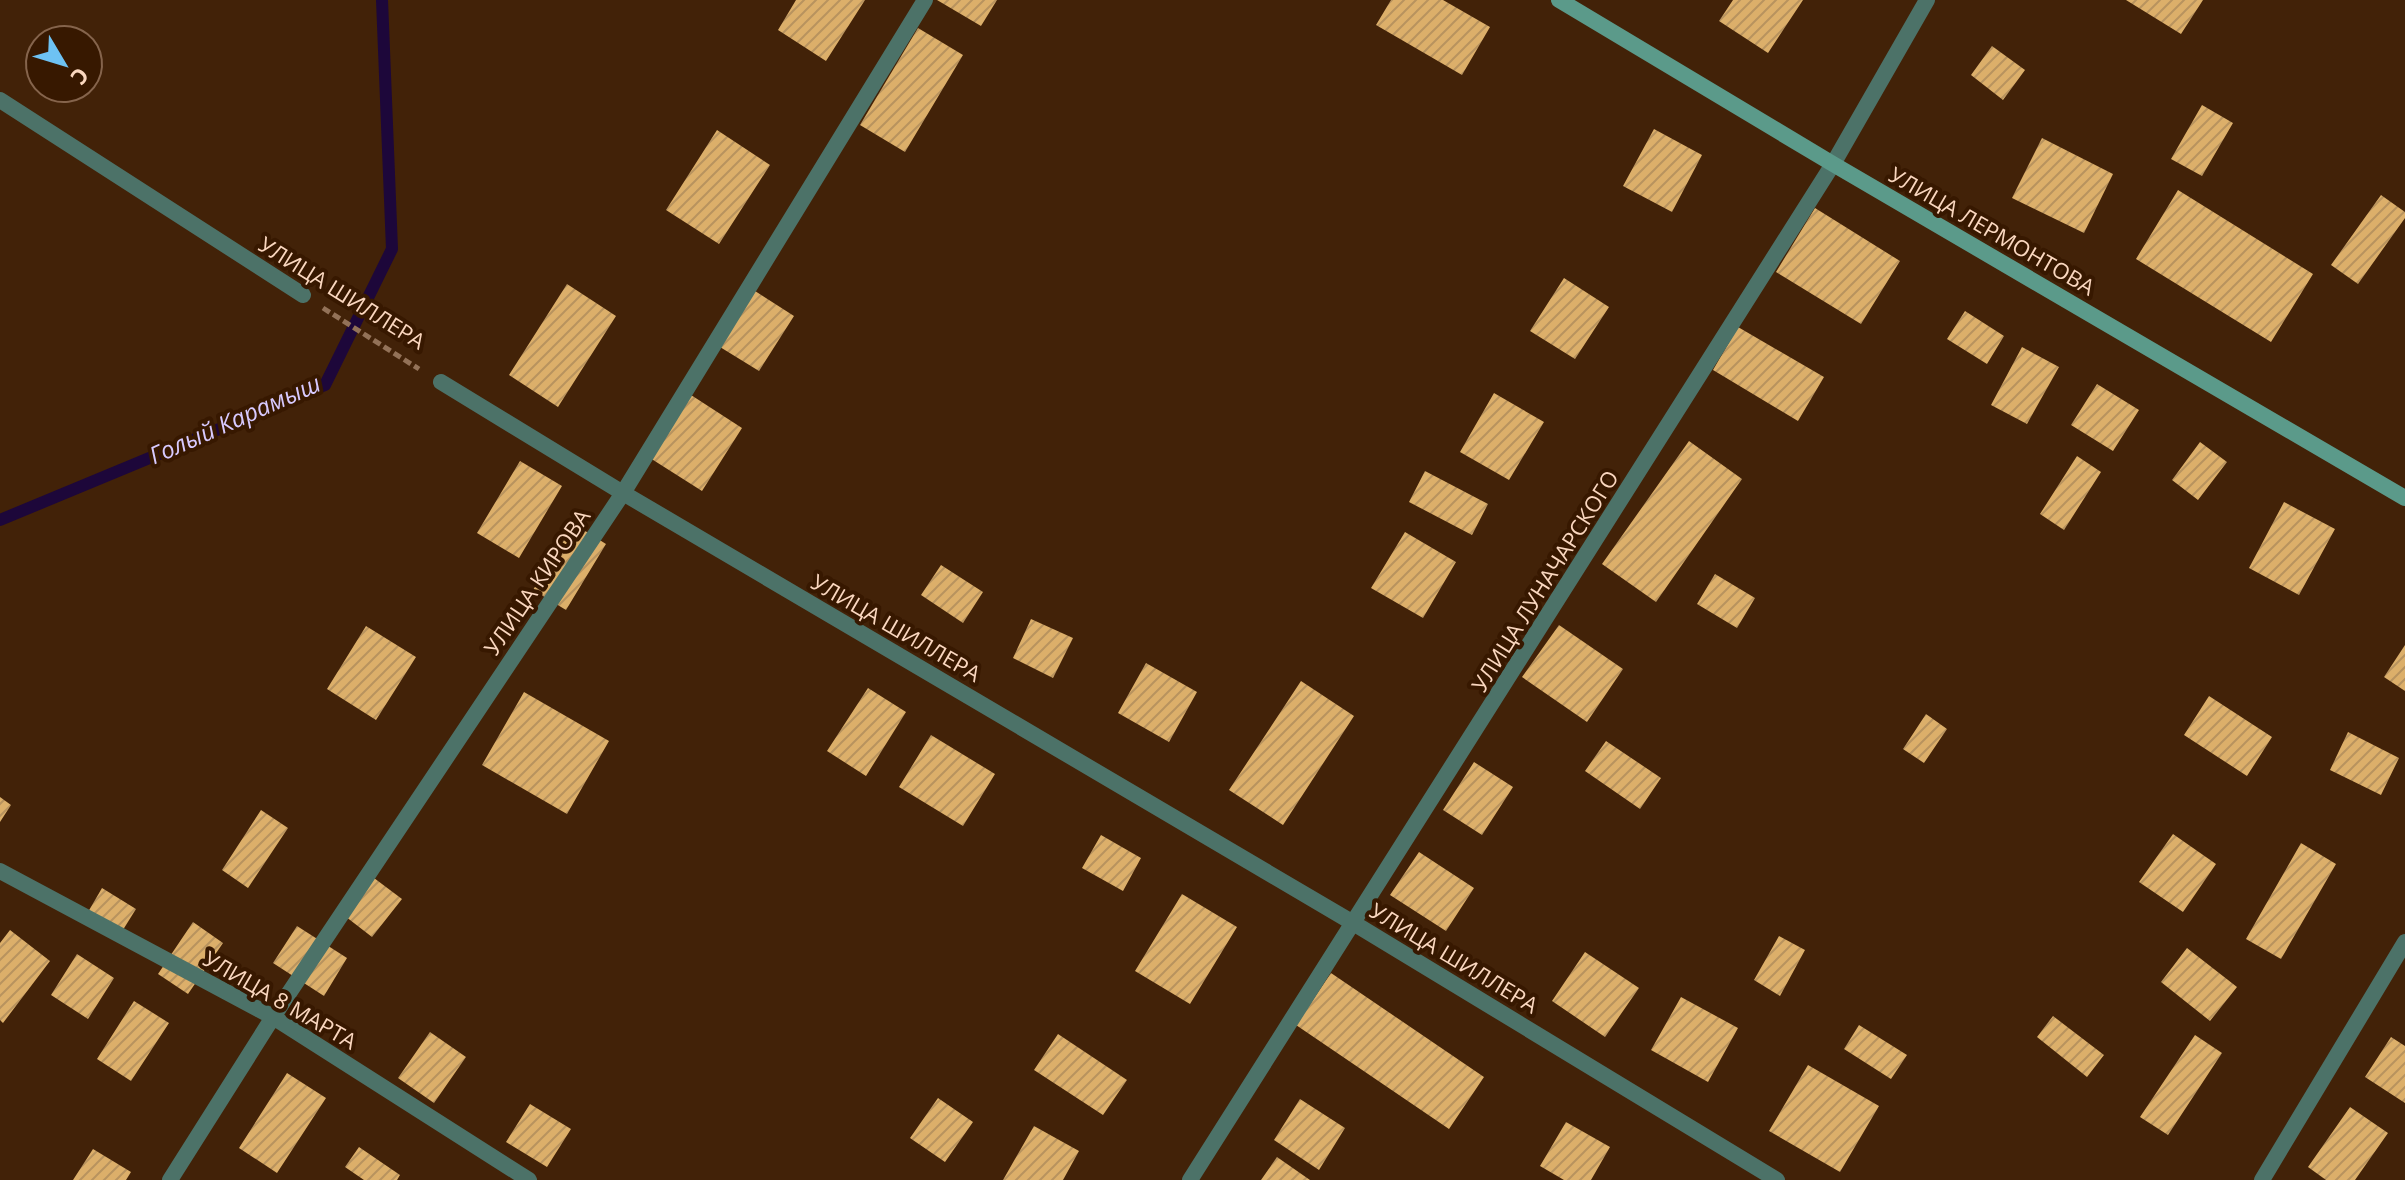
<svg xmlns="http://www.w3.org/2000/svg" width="2405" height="1180" font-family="'Open Sans',sans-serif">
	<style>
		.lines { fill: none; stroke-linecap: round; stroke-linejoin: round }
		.stream { stroke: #1d073a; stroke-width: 12 }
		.building { fill: url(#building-hatch) }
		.path { stroke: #937258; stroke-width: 5; stroke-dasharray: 8 4; stroke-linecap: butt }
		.street { stroke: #4c7268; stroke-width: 16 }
		.secondary { stroke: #5b9a8a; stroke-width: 16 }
		.labels { text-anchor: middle; stroke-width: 8; stroke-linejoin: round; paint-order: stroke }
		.street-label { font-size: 22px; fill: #fad7bf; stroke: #371800 }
		.water-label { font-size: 24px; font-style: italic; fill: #d8caff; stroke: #371800 }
	</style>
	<defs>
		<pattern id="building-hatch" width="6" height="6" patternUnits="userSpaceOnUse" patternTransform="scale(2)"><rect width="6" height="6" fill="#dcaf6a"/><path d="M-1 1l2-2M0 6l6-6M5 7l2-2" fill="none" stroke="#b8935e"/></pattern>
	</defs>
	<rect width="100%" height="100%" fill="#422208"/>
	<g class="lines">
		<path class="stream" d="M0,520L325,385L392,249L382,0"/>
	</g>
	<path class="building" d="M796,0H865L826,61L778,30Z
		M937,0H997L981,26Z
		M1391,0H1443L1490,27L1462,75L1376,25Z
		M1733,0H1803L1768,53L1719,21Z
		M2126,0H2203L2181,34Z
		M918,28L963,55L905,152L860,125Z
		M1992,46L2025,70L2003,100L1971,75Z
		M2202,105L2233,123L2202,176L2171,159Z
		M1654,129L1702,155L1672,212L1623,186Z
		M717,130L770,165L719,244L666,210Z
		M2042,138L2113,174L2084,233L2012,198Z
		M2178,190L2313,274L2271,342L2136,259Z
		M2381,195L2405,212V218L2358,284L2331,265Z
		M1815,208L1900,261L1861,324L1776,272Z
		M1564,278L1609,307L1575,359L1530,331Z
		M567,284L616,316L558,407L509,375Z
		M755,291L794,316L759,371L720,347Z
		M1965,311L2004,336L1987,364L1947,339Z
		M1738,327L1824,377L1798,421L1713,370Z
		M2022,347L2059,367L2027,424L1991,405Z
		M2097,384L2139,410L2113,451L2071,425Z
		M1494,393L1544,422L1509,480L1460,452Z
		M691,395L742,428L702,491L650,458Z
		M1689,441L1742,479L1656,602L1602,564Z
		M2200,442L2227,462L2198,500L2172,480Z
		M2077,456L2101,472L2064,530L2040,514Z
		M520,461L562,486L519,558L477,533Z
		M1425,471L1488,504L1472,535L1409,502Z
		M2284,502L2335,529L2299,595L2249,568Z
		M574,524L606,544L566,610L533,590Z
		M1405,532L1456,562L1423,618L1371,588Z
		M941,565L983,592L963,623L921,595Z
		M1715,574L1755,598L1737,628L1697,604Z
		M1031,619L1073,638L1053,678L1013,658Z
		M1559,625L1623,669L1587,722L1522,677Z
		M366,626L416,657L376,720L327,689Z
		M2405,645V691L2384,677Z
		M1146,663L1197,692L1169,742L1118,713Z
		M1301,681L1354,716L1283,825L1229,790Z
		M868,688L906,712L866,776L827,751Z
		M524,692L609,741L567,814L482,765Z
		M2209,696L2272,737L2247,776L2184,735Z
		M1926,714L1947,729L1924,763L1903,749Z
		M2348,732L2399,758L2381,795L2330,770Z
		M931,735L995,774L963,826L899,787Z
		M1606,741L1661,778L1640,809L1585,771Z
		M1474,762L1513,787L1482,835L1443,810Z
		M0,797L11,805L0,822Z
		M261,810L288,828L248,888L222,870Z
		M2173,834L2216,864L2183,912L2139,882Z
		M1101,835L1141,858L1123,891L1082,868Z
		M2301,843L2336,864L2281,959L2246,939Z
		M1419,852L1474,888L1446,931L1390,895Z
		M370,875L402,899L372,937L341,913Z
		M102,888L136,909L121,933L88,912Z
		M1182,894L1237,927L1190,1004L1135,971Z
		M193,922L223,943L188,994L158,974Z
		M297,926L347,958L324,996L273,963Z
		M10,930L50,961L3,1023L0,1020V943Z
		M1779,936L1805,950L1780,996L1754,980Z
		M2187,948L2237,987L2210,1021L2161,982Z
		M1585,952L1639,988L1605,1037L1552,1001Z
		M77,954L114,978L88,1019L51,995Z
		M1331,973L1484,1077L1449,1129L1296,1025Z
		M1681,997L1738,1028L1708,1082L1651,1050Z
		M134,1001L169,1023L131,1081L97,1059Z
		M2053,1016L2104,1055L2087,1077L2037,1037Z
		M1859,1025L1907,1055L1891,1079L1844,1049Z
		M430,1032L466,1057L434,1103L398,1078Z
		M1058,1034L1127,1080L1103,1115L1034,1070Z
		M2195,1035L2222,1053L2168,1135L2140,1117Z
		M2391,1037L2405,1046V1103L2365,1077Z
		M1808,1065L1879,1106L1840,1172L1769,1131Z
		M287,1073L326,1098L277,1173L239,1148Z
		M938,1098L973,1122L945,1162L910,1138Z
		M1300,1099L1345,1128L1319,1170L1274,1140Z
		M530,1104L571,1129L547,1167L506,1142Z
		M2350,1107L2388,1133L2355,1180H2326L2308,1167Z
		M1566,1122L1610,1147L1591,1180H1564L1540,1166Z
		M1034,1126L1079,1151L1063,1180H1003Z
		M359,1147L400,1175L397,1180H364L345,1167Z
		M93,1149L131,1172L126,1180H73Z
		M1277,1157L1310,1180H1261Z"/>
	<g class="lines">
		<path class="path" d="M323,308L419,369"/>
		<path class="street" d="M0,100L303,295
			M441,382L623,493L1355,924L1777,1180
			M0,871L273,1017L529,1180
			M170,1180L273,1017L623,493L925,0
			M1190,1180L1833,164L1927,0
			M2262,1180L2405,942"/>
		<path class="secondary" d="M1559,0L1833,164L2405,498"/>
	</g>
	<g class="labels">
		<g class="street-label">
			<text transform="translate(1992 231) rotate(30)" y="8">УЛИЦА ЛЕРМОНТОВА</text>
			<text transform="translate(342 293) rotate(32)" y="8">УЛИЦА ШИЛЛЕРА</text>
			<text transform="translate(1545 581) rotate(-58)" y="8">УЛИЦА ЛУНАЧАРСКОГО</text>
			<text transform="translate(537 582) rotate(-56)" y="8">УЛИЦА КИРОВА</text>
			<text transform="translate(896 628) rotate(30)" y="8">УЛИЦА ШИЛЛЕРА</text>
			<text transform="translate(1454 958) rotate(31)" y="8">УЛИЦА ШИЛЛЕРА</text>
			<text transform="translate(280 1000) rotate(30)" y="8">УЛИЦА 8 МАРТА</text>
		</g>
		<g class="water-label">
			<text transform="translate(235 420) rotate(-24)" y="8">Голый Карамыш</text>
		</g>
	</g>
	<g transform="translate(64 64) rotate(128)"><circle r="38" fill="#371800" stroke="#85644c" stroke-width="2"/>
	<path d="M0-6L14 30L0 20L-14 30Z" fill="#6ec2f3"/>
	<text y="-12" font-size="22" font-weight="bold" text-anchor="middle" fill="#fad7bf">С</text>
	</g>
</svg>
